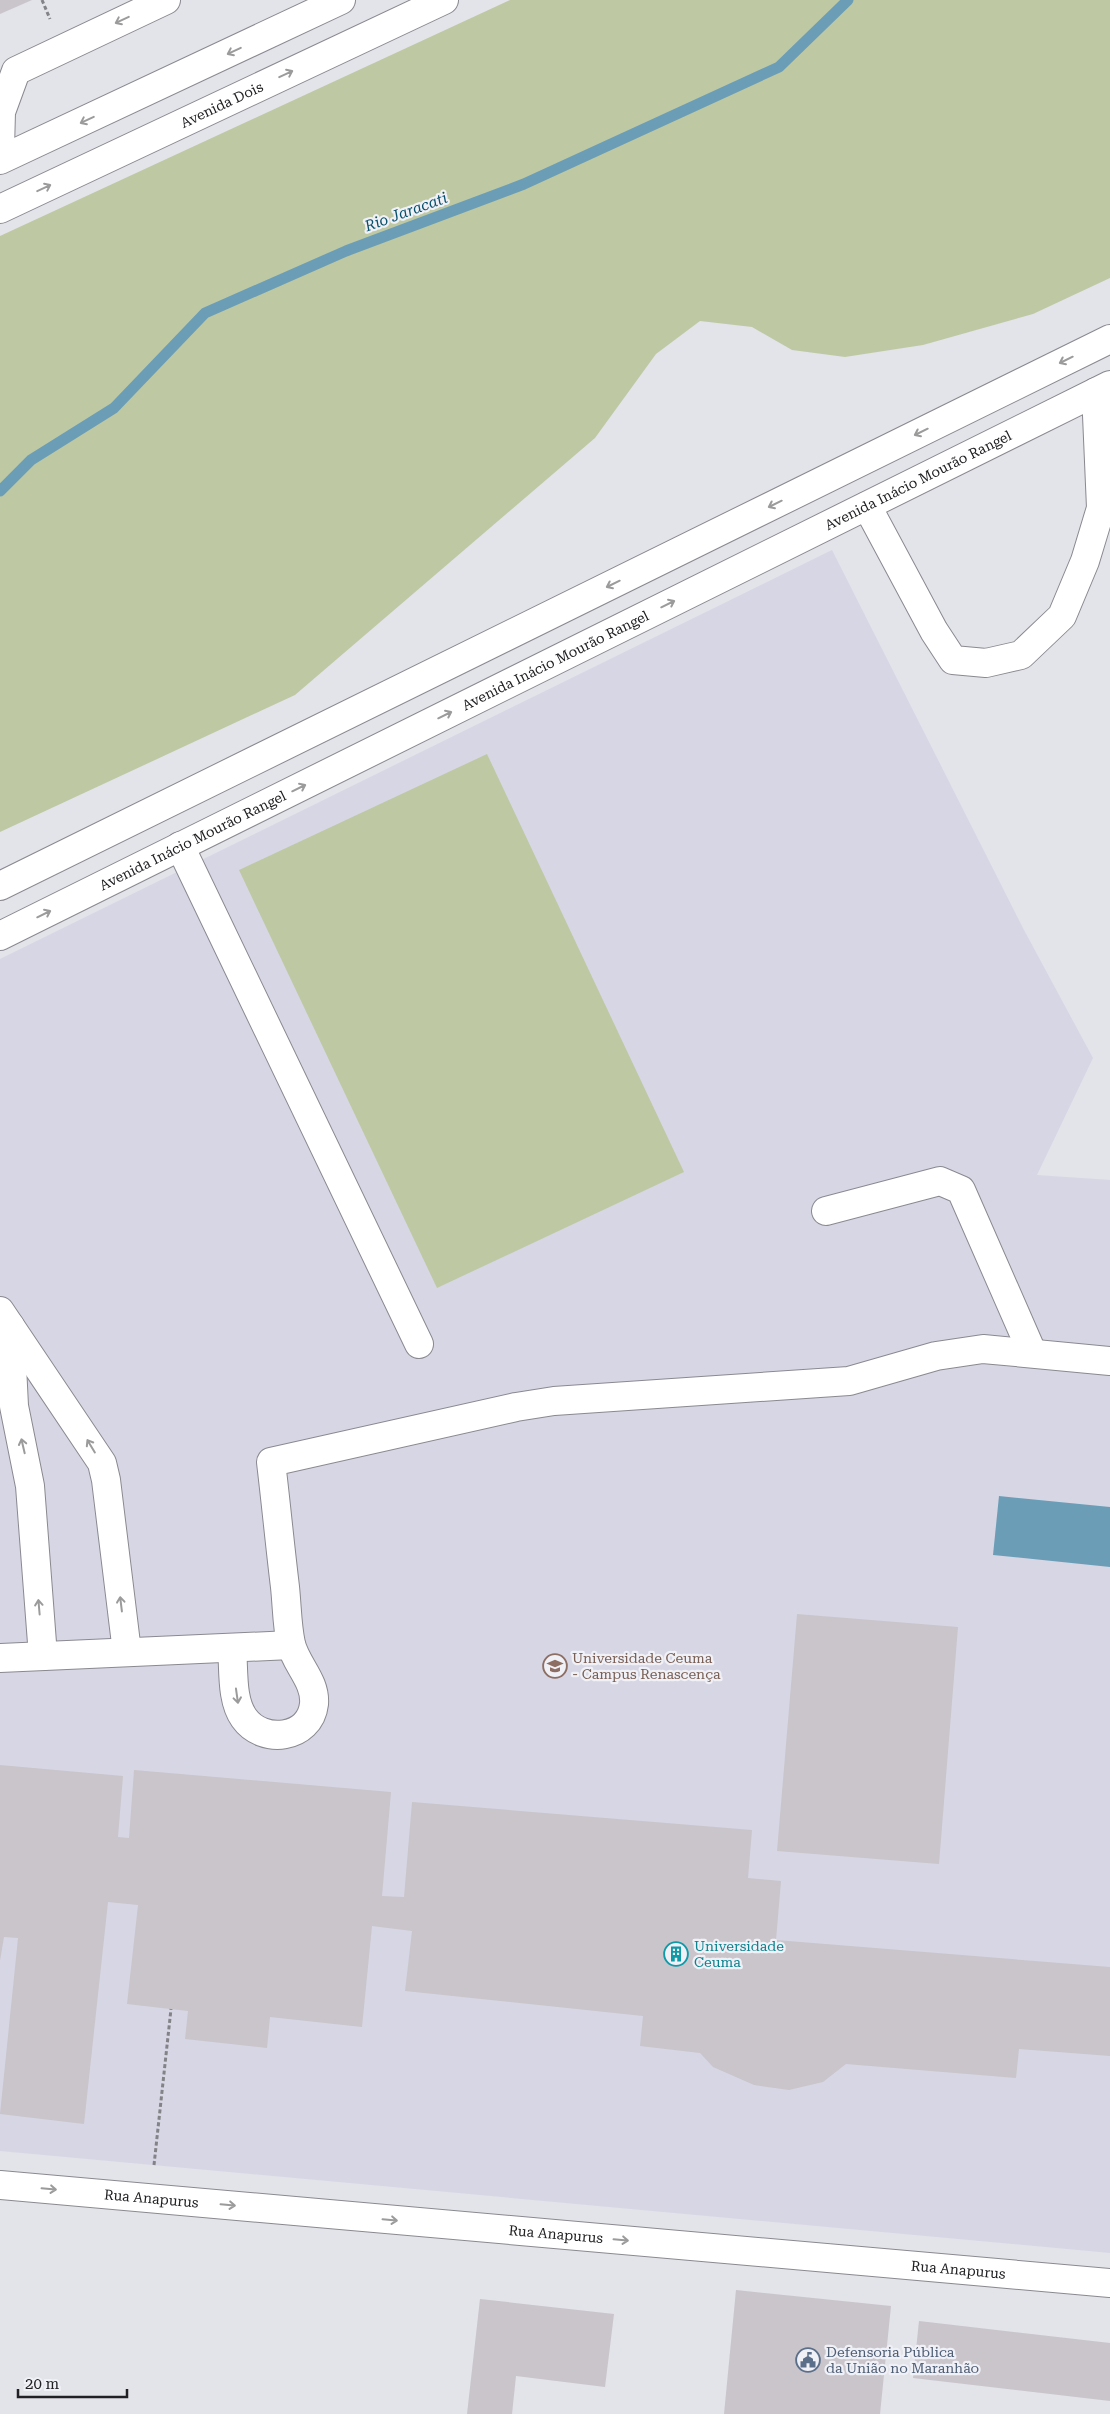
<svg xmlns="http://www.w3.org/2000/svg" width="1110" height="2414" font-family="'Roboto Serif',serif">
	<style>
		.built { fill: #d7d6e4 }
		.green { fill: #bec9a4 }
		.water { fill: #6b9eb6 }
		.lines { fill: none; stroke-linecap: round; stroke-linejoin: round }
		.stream { stroke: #6b9eb6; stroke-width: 11 }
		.building { fill: #c9c5cb }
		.minor-casing { stroke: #8a8990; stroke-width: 30 }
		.major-casing { stroke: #8a8990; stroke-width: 30 }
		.path { stroke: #828287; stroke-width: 3; stroke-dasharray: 4 2.5; stroke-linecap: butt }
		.minor { stroke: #fff; stroke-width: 28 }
		.major { stroke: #fff; stroke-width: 28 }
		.oneway { stroke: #9b9b9c }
		.labels { text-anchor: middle; stroke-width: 4.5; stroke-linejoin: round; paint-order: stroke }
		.street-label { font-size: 14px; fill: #212124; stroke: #f0f0f7 }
		.education-label { font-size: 14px; fill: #785e54; stroke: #f0f0f7; text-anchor: start }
		.culture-label { font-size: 14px; fill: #0d838f; stroke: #f0f0f7; text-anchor: start }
		.service-label { font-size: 14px; fill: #4e5e75; stroke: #f0f0f7; text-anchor: start }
		.water-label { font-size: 15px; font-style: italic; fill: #08506a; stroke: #f0f0f7 }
	</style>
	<rect width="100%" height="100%" fill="#e3e3ea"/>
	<path class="built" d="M832,550L1024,930L1093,1058L1037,1175L1110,1180V2253L0,2151V959Z"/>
	<path class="green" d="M510,0H1110V278L1033,314L923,345L845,357L792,350L752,327L700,321L656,354L595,438L295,695L0,832V236Z
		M487,754L684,1172L437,1288L239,870Z"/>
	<path class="water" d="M999,1496L1110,1507V1567L993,1555Z"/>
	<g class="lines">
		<path class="stream" d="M0,491L31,460L114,408L205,313L346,251L524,184L779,67L848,0"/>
	</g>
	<path class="building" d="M0,0H32L0,14Z
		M797,1614L958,1627L939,1864L777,1851Z
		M0,1765L123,1776L118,1837L129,1838L134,1770L391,1792L382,1896L404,1897L412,1802L752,1830L748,1878L781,1881L776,1940L1110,1967V2056L1019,2049L1016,2078L846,2064L823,2082L789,2090L754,2085L713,2067L700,2053L640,2046L643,2016L405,1991L412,1931L372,1926L362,2027L270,2017L267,2048L185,2039L188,2011L127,2004L138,1905L108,1902L84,2124L0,2114L18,1938L4,1937L0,1961Z
		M736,2290L891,2306L880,2414H724Z
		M480,2299L614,2314L605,2387L516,2376L512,2414H467Z
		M919,2321L1110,2343V2401L913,2378Z"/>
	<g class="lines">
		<g class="minor-casing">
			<g id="minor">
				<path d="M0,148L1,112L16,71L166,0"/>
				<path d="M867,506L934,631L953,660L986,663L1021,655L1062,616L1085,561L1101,508L1096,392"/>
				<path d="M180,846L419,1344"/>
				<path d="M826,1211L940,1181L961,1190L1032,1352"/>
				<path d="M0,1311L102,1463L106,1480L127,1652"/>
				<path d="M10,1326L14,1406L30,1486L43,1656"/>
				<path d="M232,1648C234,1670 231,1700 244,1718C263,1745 310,1739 314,1704C316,1681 296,1665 291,1644C287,1626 287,1606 285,1587C280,1546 276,1504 271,1462L516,1407L554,1401L849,1381L936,1356L983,1349L1110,1361"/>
				<path d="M0,1658L291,1645"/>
				<path id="s1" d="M0,2185L1110,2283"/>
			</g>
		</g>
		<g class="major-casing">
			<g id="major">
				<path d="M0,160L341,0"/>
				<path id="s2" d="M0,209L444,0"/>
				<path d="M0,886L1110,339"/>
				<path id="s3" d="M0,936L1110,385"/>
			</g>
		</g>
		<path class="path" d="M42,0L50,19
			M154,2165L171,2009"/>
		<use href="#minor" class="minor"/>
		<use href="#major" class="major"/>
	</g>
	<defs><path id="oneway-shaft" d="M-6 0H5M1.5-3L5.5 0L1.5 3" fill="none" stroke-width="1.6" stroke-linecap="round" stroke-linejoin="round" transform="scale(1.25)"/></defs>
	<g class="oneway">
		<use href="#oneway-shaft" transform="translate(122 20) rotate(155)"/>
		<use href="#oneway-shaft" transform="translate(234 51) rotate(155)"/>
		<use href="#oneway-shaft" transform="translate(286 74) rotate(-25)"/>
		<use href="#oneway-shaft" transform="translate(87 120) rotate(155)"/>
		<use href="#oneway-shaft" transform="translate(44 188) rotate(-25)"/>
		<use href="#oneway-shaft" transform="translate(1066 360) rotate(154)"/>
		<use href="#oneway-shaft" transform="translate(921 432) rotate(154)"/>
		<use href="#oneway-shaft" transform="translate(775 504) rotate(154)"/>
		<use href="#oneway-shaft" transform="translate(613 584) rotate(154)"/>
		<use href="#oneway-shaft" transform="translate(668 604) rotate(-26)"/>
		<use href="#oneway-shaft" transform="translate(445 715) rotate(-26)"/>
		<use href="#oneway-shaft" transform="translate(299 788) rotate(-26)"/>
		<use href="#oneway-shaft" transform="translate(44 914) rotate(-26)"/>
		<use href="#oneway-shaft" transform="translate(23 1446) rotate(-103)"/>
		<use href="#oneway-shaft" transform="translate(91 1446) rotate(-121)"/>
		<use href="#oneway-shaft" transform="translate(121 1604) rotate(-97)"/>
		<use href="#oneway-shaft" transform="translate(39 1607) rotate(-95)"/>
		<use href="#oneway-shaft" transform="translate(237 1696) rotate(82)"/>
		<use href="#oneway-shaft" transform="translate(49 2189) rotate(5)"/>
		<use href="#oneway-shaft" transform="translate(228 2205) rotate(5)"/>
		<use href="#oneway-shaft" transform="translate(390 2220) rotate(5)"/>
		<use href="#oneway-shaft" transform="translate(621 2240) rotate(5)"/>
	</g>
	<defs>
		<g id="university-ring" transform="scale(1.25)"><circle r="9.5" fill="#f0f0f7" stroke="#8d6e63" stroke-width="1.5"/><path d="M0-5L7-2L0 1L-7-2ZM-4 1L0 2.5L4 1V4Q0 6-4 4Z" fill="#8d6e63"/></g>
		<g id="building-ring" transform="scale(1.25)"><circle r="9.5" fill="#f0f0f7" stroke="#0f9aa8" stroke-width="1.5"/><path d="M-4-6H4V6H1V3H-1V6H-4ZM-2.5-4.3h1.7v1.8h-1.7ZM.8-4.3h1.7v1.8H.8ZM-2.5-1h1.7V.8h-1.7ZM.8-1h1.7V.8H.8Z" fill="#0f9aa8"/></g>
		<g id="civic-ring" transform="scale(1.25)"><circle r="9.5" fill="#f0f0f7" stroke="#5c6f8a" stroke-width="1.5"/><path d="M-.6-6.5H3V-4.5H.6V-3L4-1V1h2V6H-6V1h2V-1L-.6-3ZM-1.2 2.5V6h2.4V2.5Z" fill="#5c6f8a"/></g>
	</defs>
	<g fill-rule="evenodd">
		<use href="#university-ring" x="555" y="1666"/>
		<use href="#building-ring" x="676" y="1954"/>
		<use href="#civic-ring" x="808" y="2360"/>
	</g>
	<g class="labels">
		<g class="street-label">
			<text dy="5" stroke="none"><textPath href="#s2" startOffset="245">Avenida Dois</textPath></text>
			<text dy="5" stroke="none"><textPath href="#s3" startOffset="1025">Avenida Inácio Mourão Rangel</textPath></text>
			<text dy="5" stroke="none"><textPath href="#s3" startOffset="620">Avenida Inácio Mourão Rangel</textPath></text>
			<text dy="5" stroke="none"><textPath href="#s3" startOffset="215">Avenida Inácio Mourão Rangel</textPath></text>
			<text dy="5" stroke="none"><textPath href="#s1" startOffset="152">Rua Anapurus</textPath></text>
			<text dy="5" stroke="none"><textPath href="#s1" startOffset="558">Rua Anapurus</textPath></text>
			<text dy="5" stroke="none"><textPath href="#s1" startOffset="962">Rua Anapurus</textPath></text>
		</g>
		<g class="education-label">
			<text x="572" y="1663">Universidade Ceuma<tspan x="572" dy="16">- Campus Renascença</tspan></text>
		</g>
		<g class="culture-label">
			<text x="694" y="1951">Universidade<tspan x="694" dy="16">Ceuma</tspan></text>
		</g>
		<g class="service-label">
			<text x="826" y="2357">Defensoria Pública<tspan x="826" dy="16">da União no Maranhão</tspan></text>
		</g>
		<g class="water-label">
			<text transform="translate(406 212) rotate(-20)" y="5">Rio Jaracati</text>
		</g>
	</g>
	<path d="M18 2389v8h109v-8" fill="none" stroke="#212124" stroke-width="2.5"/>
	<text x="25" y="2389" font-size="15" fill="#212124" stroke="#f0f0f7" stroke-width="4" paint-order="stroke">20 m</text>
</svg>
